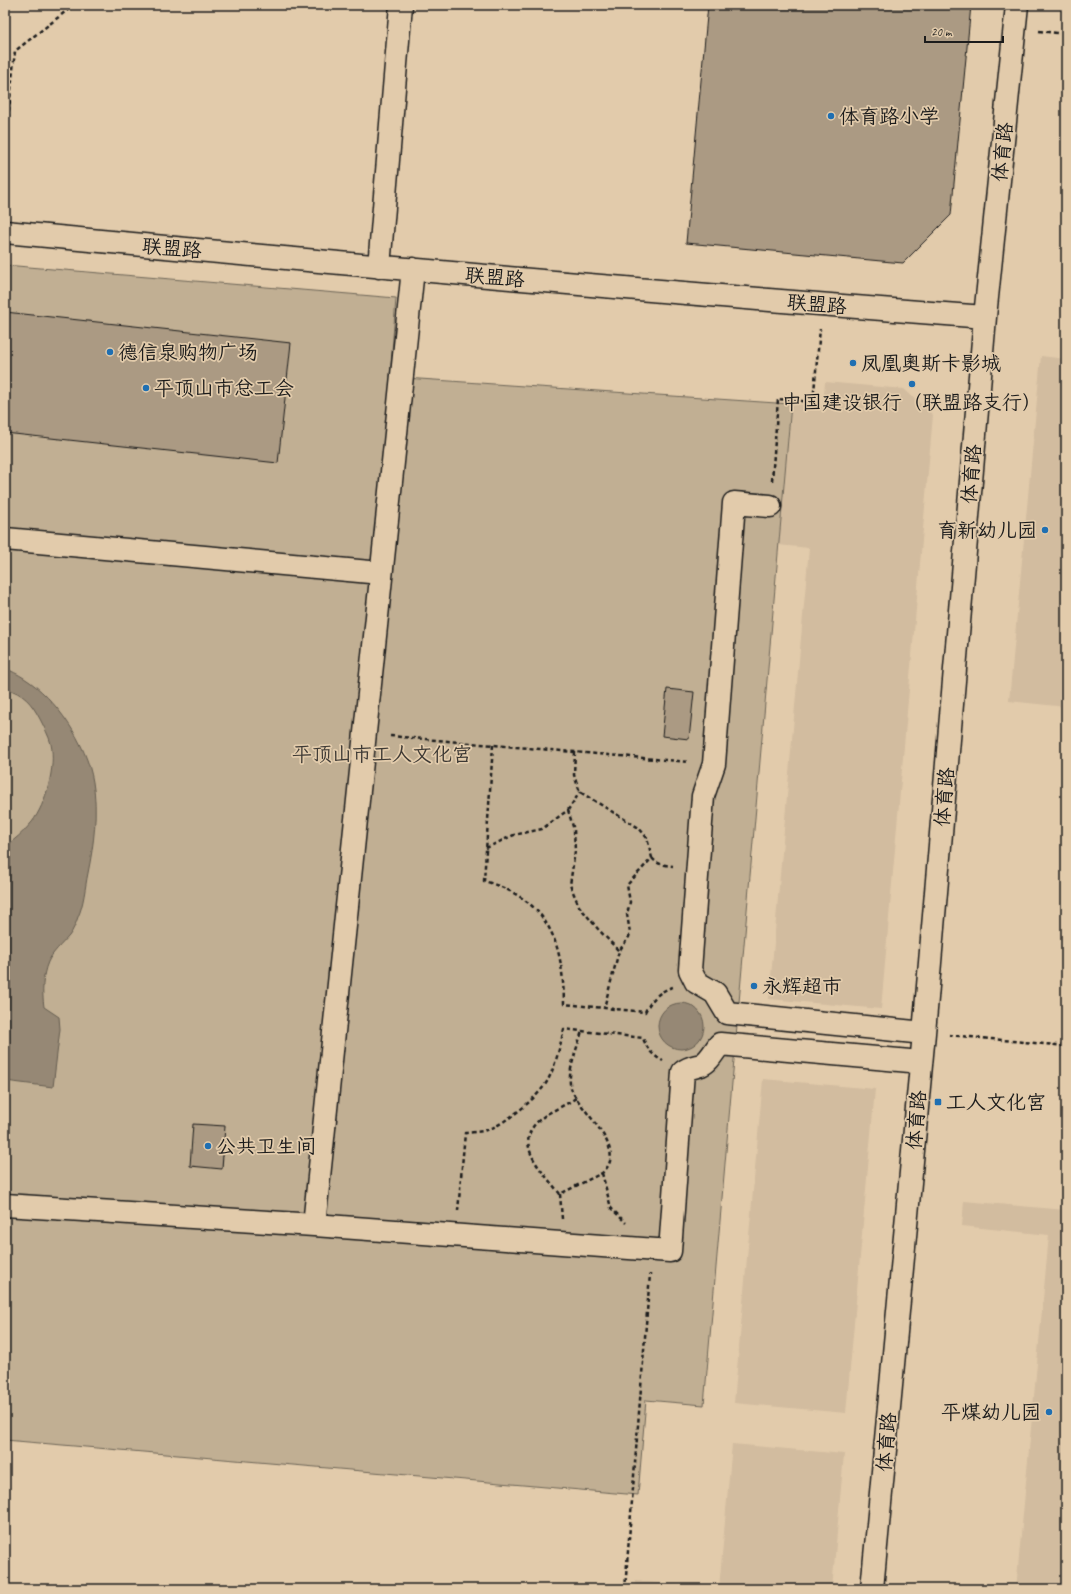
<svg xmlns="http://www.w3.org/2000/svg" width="1071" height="1594" font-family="Caveat,'LXGW WenKai TC',sans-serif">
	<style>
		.built { fill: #d2bc9f }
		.green { fill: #c1af93; stroke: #6e6658 }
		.water { fill: #968874; stroke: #655d51 }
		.building { fill: #ab9a83; stroke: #1c1c1c }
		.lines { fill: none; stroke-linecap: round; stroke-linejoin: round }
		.minor-casing { stroke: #1c1c1c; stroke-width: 25 }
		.path { stroke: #1c1c1c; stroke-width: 2.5; stroke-dasharray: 4 3; stroke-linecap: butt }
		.minor { stroke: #e2cbab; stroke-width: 22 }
		.poi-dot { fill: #1f6fb2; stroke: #e2cbab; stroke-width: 1.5 }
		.labels { text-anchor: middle; stroke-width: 3.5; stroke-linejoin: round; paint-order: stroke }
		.poi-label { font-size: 20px; fill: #1c1c1c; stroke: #e2cbab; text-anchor: start }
		.street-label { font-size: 20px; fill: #1c1c1c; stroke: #e2cbab }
		.park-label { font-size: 20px; fill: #3d3934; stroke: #e2cbab }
	</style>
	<rect width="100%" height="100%" fill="#e2cbab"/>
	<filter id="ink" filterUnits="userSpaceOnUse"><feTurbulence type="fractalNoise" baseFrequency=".025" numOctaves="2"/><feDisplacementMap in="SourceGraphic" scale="8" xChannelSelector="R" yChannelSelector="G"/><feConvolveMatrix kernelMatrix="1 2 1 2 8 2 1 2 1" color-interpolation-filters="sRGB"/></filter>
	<g filter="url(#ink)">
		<path class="built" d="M1041,356L1066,359V707L1009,701Z
			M825,382L904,389L933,415L881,1009L769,999L809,548L778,545L791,404L823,406Z
			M763,1079L875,1089L846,1413L734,1403Z
			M964,1201L1066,1210V1589H1016L1049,1235L962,1226Z
			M732,1444L844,1454L832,1589H634L635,1581L719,1588Z"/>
		<path class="green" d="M5,265L396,298L390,377L791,404L704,1405L646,1400L638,1495L5,1440Z"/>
		<path class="water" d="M5,668C11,671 18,674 24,678C56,698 87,744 93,782C98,811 94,844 88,873C85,887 84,904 78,917C76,923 73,931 69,936C62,944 52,953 48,962C42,976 42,993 44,1007L59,1017L60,1029L53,1087L5,1081V847C14,840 24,832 32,822C46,804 56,767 51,744C49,736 44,727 40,719C31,702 24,694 5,688Z
			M658 1026a23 23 0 1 1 46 0a23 23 0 1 1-46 0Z"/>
		<path class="building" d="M708,5H971L951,215L903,263L686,243Z
			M5,312L291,343L278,463L5,433Z
			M667,689L694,692L689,739L662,736Z
			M193,1124L225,1126L222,1169L190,1166Z"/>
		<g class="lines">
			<g class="minor-casing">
				<path id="minor" d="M5,232C331,263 658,292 985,317
					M379,267L401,5
					M770,506L734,503L714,764L703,796L690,970L696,982L715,993L727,1013L924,1033
					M5,539L381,573
					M5,1205L314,1225L670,1251L683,1072C689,1067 694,1067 701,1065C709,1062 714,1051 720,1044L921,1062
					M314,1225L413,269
					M872,1589L924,1033L985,317L1017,5"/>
			</g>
			<path class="path" d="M1039,31L1066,34
				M5,146L15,51L74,5
				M772,481L778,399L813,402L820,329
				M390,736L689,762
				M493,745L484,881C549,900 563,941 564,1004L645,1012C651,1000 659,991 673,987
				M575,752L574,775L580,792L639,828L647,838L652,858L627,885L630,902L627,914L630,933L629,937L619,951L604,1008
				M568,810L574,830L575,851L570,885L579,906L598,929L619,951
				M486,848L514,835L542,829L568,810L580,792
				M652,858C658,865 664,865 673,866
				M949,1035L1066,1046
				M602,1173L611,1208L626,1223
				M560,1194C540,1168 506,1139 549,1113C558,1108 567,1104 576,1098
				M458,1211L465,1133C473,1132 480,1132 487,1130C505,1124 539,1097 548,1080C556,1064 560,1046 564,1029L643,1038C647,1049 652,1055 663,1061
				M562,1219L560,1194L602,1173C631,1149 578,1110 571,1088C566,1074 578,1046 582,1031
				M625,1589L650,1274"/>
			<use href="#minor" class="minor"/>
		</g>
	</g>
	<g class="poi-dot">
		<circle cx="831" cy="116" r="4"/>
		<circle cx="110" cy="352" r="4"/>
		<circle cx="853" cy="363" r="4"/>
		<circle cx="912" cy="384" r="4"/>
		<circle cx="146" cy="388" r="4"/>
		<circle cx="1045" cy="530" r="4"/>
		<circle cx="754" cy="986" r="4"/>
		<rect x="934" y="1098" width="8" height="8" rx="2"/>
		<circle cx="208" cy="1146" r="4"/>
		<circle cx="1049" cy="1412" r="4"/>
	</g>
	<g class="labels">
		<g class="poi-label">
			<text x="839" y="123">体育路小学</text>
			<text x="118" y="359">德信泉购物广场</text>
			<text x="861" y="370">凤凰奥斯卡影城</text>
			<text x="154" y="395">平顶山市总工会</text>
			<text x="912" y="409" text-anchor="middle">中国建设银行（联盟路支行）</text>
			<text x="1037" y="537" text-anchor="end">育新幼儿园</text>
			<text x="762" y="993">永辉超市</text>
			<text x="946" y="1109">工人文化宫</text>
			<text x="216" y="1153">公共卫生间</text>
			<text x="1041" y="1419" text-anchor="end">平煤幼儿园</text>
		</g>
		<g class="street-label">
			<text transform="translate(1002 152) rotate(-84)" y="7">体育路</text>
			<text transform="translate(172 248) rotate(5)" y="7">联盟路</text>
			<text transform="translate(495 277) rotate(5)" y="7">联盟路</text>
			<text transform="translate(817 304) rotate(5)" y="7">联盟路</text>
			<text transform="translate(971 474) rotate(-85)" y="7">体育路</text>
			<text transform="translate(944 797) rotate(-85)" y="7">体育路</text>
			<text transform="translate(916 1120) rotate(-85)" y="7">体育路</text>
			<text transform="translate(886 1442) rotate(-85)" y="7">体育路</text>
		</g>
		<g class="park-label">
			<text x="382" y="761">平顶山市工人文化宫</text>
		</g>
	</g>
	<rect width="1071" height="1594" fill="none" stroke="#e2cbab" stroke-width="20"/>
	<rect x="10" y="10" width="1051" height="1574" fill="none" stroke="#1c1c1c" stroke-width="1.5" filter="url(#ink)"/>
	<path d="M925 36v6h78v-6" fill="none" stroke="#1c1c1c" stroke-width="2"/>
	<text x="931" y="36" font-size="12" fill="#1c1c1c" stroke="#e2cbab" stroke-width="3" paint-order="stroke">20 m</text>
</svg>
